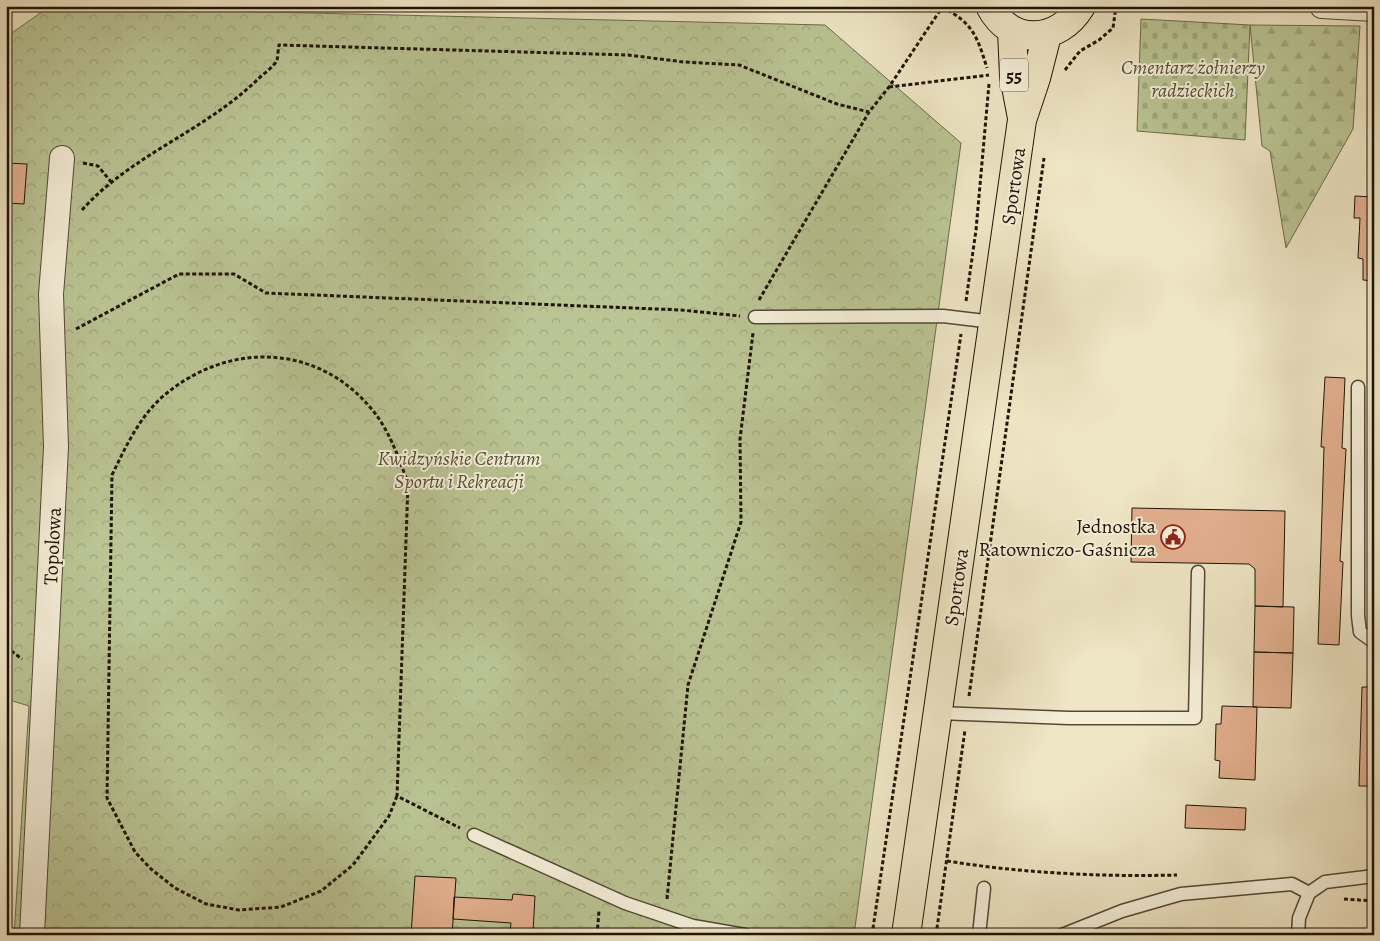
<svg xmlns="http://www.w3.org/2000/svg" width="1380" height="941" font-family="Alegreya,serif">
	<style>
		.forest { fill: url(#forest-firs); stroke: #6c6c4c }
		.cemetery { fill: url(#cemetery-stones); stroke: #6c6c4c }
		.park { fill: url(#park-crowns); stroke: #6c6c4c }
		.building { fill: #e3b08f; stroke: #1f1305 }
		.lines { fill: none; stroke-linecap: round; stroke-linejoin: round }
		.service-casing { stroke: #534835; stroke-width: 15 }
		.minor-casing { stroke: #534835; stroke-width: 26 }
		.primary-casing { stroke: #1f1305; stroke-width: 30 }
		.path { stroke: #1f1305; stroke-width: 3; stroke-dasharray: 4 2.5; stroke-linecap: butt }
		.service { stroke: #f5efd9; stroke-width: 12 }
		.minor { stroke: #f5efd9; stroke-width: 24 }
		.primary { stroke: #efe6c5; stroke-width: 28 }
		.labels { text-anchor: middle; stroke-width: 4; stroke-linejoin: round; paint-order: stroke }
		.shield { fill: #f5efd9; stroke: #5f5545; stroke-width: 1 }
		.shield-label { font-size: 19px; font-weight: bold; fill: #1f1305 }
		.park-label { font-size: 20px; font-style: italic; fill: #555137; stroke: #f5efd9 }
		.street-label { font-size: 20px; fill: #1f1305; stroke: #f5efd9 }
		.poi-label { font-size: 20px; fill: #1f1305; stroke: #f5efd9; text-anchor: end }
	</style>
	<defs>
		<pattern id="forest-firs" width="22" height="20" patternUnits="userSpaceOnUse" patternTransform="scale(1.25)"><rect width="22" height="20" fill="#bac494"/><path d="M5 1l3.5 6h-7zM16 11l3.5 6h-7z" fill="#9fa87e"/></pattern>
		<pattern id="cemetery-stones" width="16" height="16" patternUnits="userSpaceOnUse" patternTransform="scale(1.25)"><rect width="16" height="16" fill="#bac494"/><path d="M2 7V4a2 2 0 0 1 4 0v3zM10 15v-3a2 2 0 0 1 4 0v3z" fill="#9fa87e"/></pattern>
		<pattern id="park-crowns" width="20" height="18" patternUnits="userSpaceOnUse" patternTransform="scale(1.25)"><rect width="20" height="18" fill="#bac494"/><path d="M2 6a3 3 0 1 1 6 0M12 15a3 3 0 1 1 6 0" fill="none" stroke="#9fa87e"/></pattern>
	</defs>
	<rect width="100%" height="100%" fill="#efe6c5"/>
	<filter id="stains"><feTurbulence type="fractalNoise" baseFrequency=".004" numOctaves="4"/><feColorMatrix values="0 0 0 0 .2 0 0 0 0 .09 0 0 0 0 .02 0 0 0 .5 -.17"/></filter>
	<radialGradient id="worn" r=".72"><stop offset=".6" stop-color="#630" stop-opacity="0"/><stop offset="1" stop-color="#630" stop-opacity=".3"/></radialGradient>
	<path class="forest" d="M1250,25L1360,26L1353,129L1286,248L1270,151L1262,146Z"/>
	<path class="cemetery" d="M1141,19L1250,25L1245,140L1137,131Z"/>
	<path class="park" d="M49,7L825,25L961,143L854,935H14L29,706L6,699V37Z"/>
	<path class="building" d="M6,163L27,164L24,204L6,203Z
		M1355,196L1374,197V281L1363,280V259L1358,258L1360,218H1354Z
		M1325,377L1345,378L1342,448L1346,449L1340,561L1343,562L1339,645L1318,644L1324,447H1321Z
		M1132,508L1285,511L1283,607L1255,606V569L1249,564L1131,562Z
		M1255,606L1294,607L1293,653L1254,652Z
		M1254,652L1293,653L1291,708L1253,707Z
		M1362,687H1374V786H1359Z
		M1222,706L1257,707L1255,780L1219,778L1220,761L1215,760L1216,724H1221Z
		M1186,805L1246,808L1245,830L1185,828Z
		M415,876L456,878L452,935H411Z
		M513,894L535,896L533,932L510,931L511,923L453,919L454,897L512,900Z"/>
	<g class="lines">
		<g class="service-casing">
			<path id="service" d="M755,317L943,316L993,322
				M1358,387V616L1360,632L1374,642
				M938,713L1069,718H1195L1198,572
				M474,835L625,903L693,926L745,935
				M979,935L984,888
				M1062,935L1122,911L1181,894L1292,884L1309,893L1325,882L1374,876
				M1298,935L1299,918L1309,893"/>
		</g>
		<g class="minor-casing">
			<path id="minor" d="M1322,6L1374,9
				M32,935L56,447L51,294L62,158"/>
		</g>
		<g class="primary-casing">
			<path id="primary" d="M990,6C1011,47 1059,43 1081,6
				M1012,30L1014,76L1022,118
				M906,935L1022,120L1036,78L1047,35"/>
		</g>
		<path class="path" d="M942,7C973,23 977,36 987,68
			M1065,70L1080,51L1099,40L1113,28L1116,6
			M889,87L989,75
			M83,163L98,166L112,183
			M82,210C131,155 205,131 258,79C263,74 274,67 277,60C278,56 278,49 279,45L628,55L684,62L739,65L837,104L869,112
			M759,300L869,112L889,87L943,6
			M966,301L976,230L989,84
			M76,329L179,274H234L266,293L681,310L740,316
			M6,647L22,659
			M969,696L1044,158
			M397,796L389,816L353,865L321,891L281,907L239,910L206,904L175,888L151,869L135,852L107,798L112,475C125,448 138,420 160,399C224,341 318,341 374,412C390,432 399,459 408,483L397,796L460,828
			M947,861C1022,873 1100,877 1177,875
			M667,899L688,685L741,522L740,439L753,333
			M1344,899L1374,901
			M597,935L599,911
			M872,935L961,334
			M936,935L965,730"/>
		<use href="#service" class="service"/>
		<use href="#minor" class="minor"/>
		<use href="#primary" class="primary"/>
	</g>
	<defs>
		<g id="civic-ring" transform="scale(1.25)"><circle r="9.5" fill="#f5efd9" stroke="#8f2418" stroke-width="1.5"/><path d="M-.6-6.5H3V-4.5H.6V-3L4-1V1h2V6H-6V1h2V-1L-.6-3ZM-1.2 2.5V6h2.4V2.5Z" fill="#8f2418"/></g>
	</defs>
	<g fill-rule="evenodd">
		<use href="#civic-ring" x="1173" y="537"/>
	</g>
	<g class="labels">
		<rect class="shield" x="1000" y="58.5" width="28" height="33" rx="4"/>
		<g class="shield-label">
			<text x="1014" y="82">55</text>
		</g>
		<g class="park-label">
			<text x="1193" y="74">Cmentarz żołnierzy<tspan x="1193" dy="23">radzieckich</tspan></text>
			<text x="459" y="465">Kwidzyńskie Centrum<tspan x="459" dy="23">Sportu i Rekreacji</tspan></text>
		</g>
		<g class="street-label">
			<text transform="translate(1013 186) rotate(-82)" y="7">Sportowa</text>
			<text transform="translate(52 546) rotate(-87)" y="7">Topolowa</text>
			<text transform="translate(956 587) rotate(-82)" y="7">Sportowa</text>
		</g>
		<g class="poi-label">
			<text x="1156" y="533">Jednostka<tspan x="1156" dy="23">Ratowniczo-Gaśnicza</tspan></text>
		</g>
	</g>
	<rect width="1380" height="941" fill="none" stroke="#efe6c5" stroke-width="25"/>
	<rect x="8" y="8" width="1365" height="926" fill="none" stroke="#1f1305" stroke-width="2.5"/>
	<rect x="12" y="12" width="1355" height="916" fill="none" stroke="#1f1305"/>
	<rect width="100%" height="100%" filter="url(#stains)"/>
	<rect width="100%" height="100%" fill="url(#worn)"/>
</svg>
